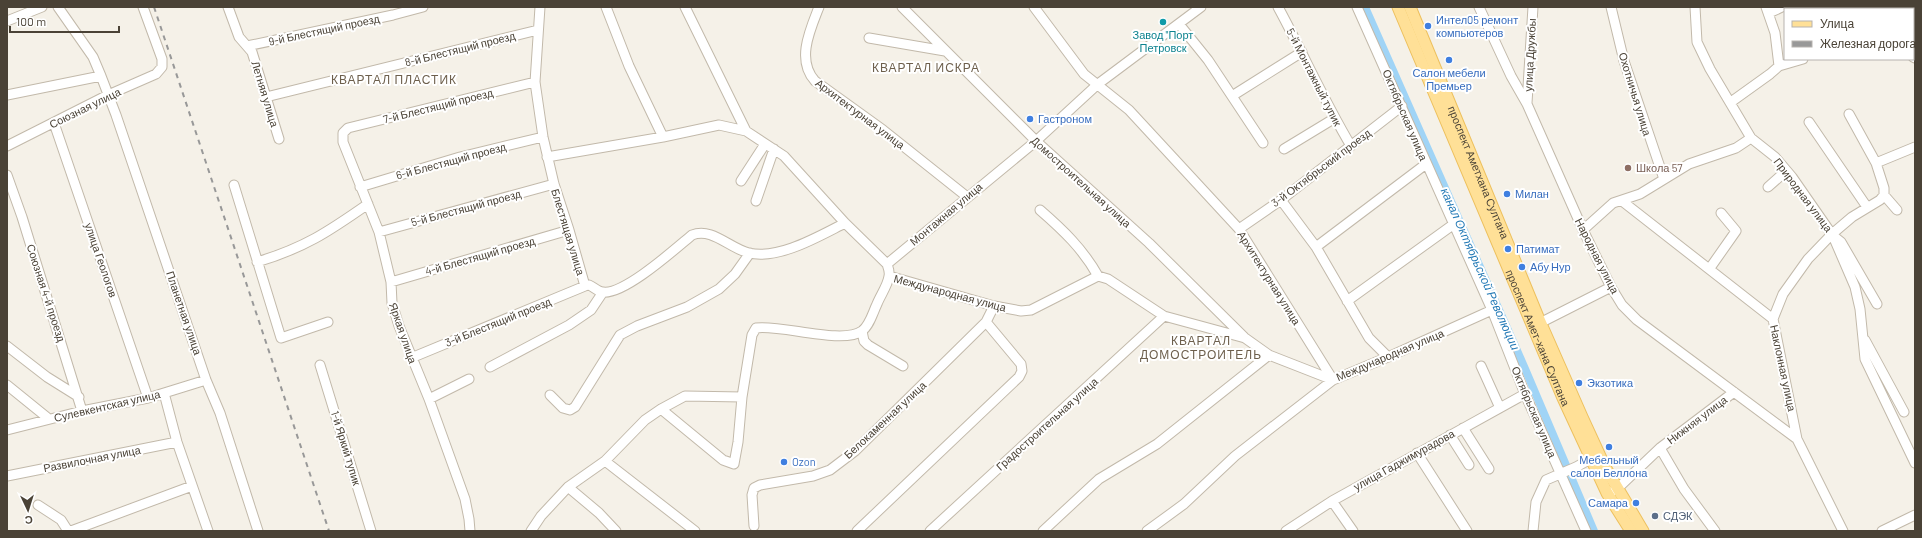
<svg xmlns="http://www.w3.org/2000/svg" width="1922" height="538" font-family="Barlow,sans-serif">
	<style>
		.lines { fill: none; stroke-linecap: round; stroke-linejoin: round }
		.canal { stroke: #a0d4f6; stroke-width: 8 }
		.minor-casing { stroke: #c2b9aa; stroke-width: 11 }
		.major-casing { stroke: #edc05e; stroke-width: 13 }
		.minor { stroke: #fff; stroke-width: 9 }
		.major { stroke: #ffe097; stroke-width: 11 }
		.rail { stroke: #989898; stroke-width: 2; stroke-dasharray: 5 5; stroke-linecap: butt }
		.culture-dot { fill: #0f9aa8; stroke: #fff; stroke-width: 1.5 }
		.shop-dot { fill: #3f7fe0; stroke: #fff; stroke-width: 1.5 }
		.education-dot { fill: #8d6e63; stroke: #fff; stroke-width: 1.5 }
		.service-dot { fill: #5c6f8a; stroke: #fff; stroke-width: 1.5 }
		.labels { text-anchor: middle; stroke-width: 4; stroke-linejoin: round; paint-order: stroke }
		.shop-label { font-size: 11px; fill: #366cbe; stroke: #fff; text-anchor: start }
		.street-label { font-size: 11px; fill: #4a4236; stroke: #fff }
		.culture-label { font-size: 11px; fill: #0d838f; stroke: #fff }
		.education-label { font-size: 11px; fill: #785e54; stroke: #fff; text-anchor: start }
		.service-label { font-size: 11px; fill: #4e5e75; stroke: #fff; text-anchor: start }
		.neighbourhood-label { font-size: 12px; letter-spacing: 1px; fill: #6d5f4c; stroke: #fff }
		.water-label { font-size: 12px; font-style: italic; fill: #247ab6; stroke: #fff }
	</style>
	<rect width="100%" height="100%" fill="#f5f1e8"/>
	<g class="lines">
		<path class="canal" d="M1365,7L1526,371L1594,531"/>
		<g class="minor-casing">
			<path id="minor" d="M58,7L93,57L101,76L116,115L206,380L220,413L258,531
				M228,7L239,37L252,52L279,139
				M540,7L535,82L543,137L554,184L569,230L585,286L589,285C594,287 598,292 603,292C624,295 675,249 692,235C712,227 729,248 749,253C779,260 819,236 845,223
				M606,7L629,66L663,137L719,125L746,131L784,156L845,223L887,264
				M685,7L746,131
				M819,7C810,30 796,60 815,81L883,130L966,196
				M902,7L1036,141L1149,243L1244,337
				M1034,7L1084,74L1129,110L1239,229L1333,380L1235,456L1184,504L1147,531
				M1278,7C1303,53 1324,101 1351,146
				M1357,7L1492,310L1525,394L1586,531
				M1479,7L1511,76L1527,104L1583,230L1611,287L1622,305L1637,320L1797,439
				M1611,7L1624,61L1664,179
				M1695,7L1697,42L1710,69L1751,138L1775,157L1792,177L1833,236L1855,287L1860,309L1865,359L1915,463
				M1798,7L1799,9
				M1872,7V9
				M1769,13L1782,7
				M7,21L42,7
				M1179,24L1208,60L1263,143
				M869,38L945,51
				M247,46L393,15L423,7
				M1913,57L1915,58
				M1779,66L1803,59
				M7,95L101,76
				M1232,96L1302,52
				M266,97L538,30
				M1731,102L1770,74L1779,66L1775,33L1766,7
				M1527,103L1533,7
				M1849,114L1876,163
				M1809,122L1867,207
				M54,123L148,398
				M7,146L108,95L156,74L162,67V59L143,7
				M1284,149L1335,118
				M547,157L663,137
				M7,175L22,217L82,411
				M741,181L765,144
				M234,185L281,338L328,322
				M360,187L460,157L543,137
				M1768,187L1786,171
				M1884,195L1897,210
				M1281,200L1316,247L1369,338L1388,357
				M756,201L774,149
				M1622,201L1773,319
				M1040,210C1063,230 1083,249 1098,276
				M1239,229L1281,200L1402,106
				M1583,230L1613,203L1640,194L1689,164L1736,148L1751,138
				M379,232L554,184
				M1836,238L1841,242L1877,304
				M1316,247L1426,164
				M257,262C304,248 328,232 368,204
				M1710,268L1736,231L1721,213
				M889,276L994,306L1021,311L1031,310L1098,276L1108,279L1164,316L1245,338L1269,355L1333,380L1388,357L1492,310
				M391,282L569,230
				M1347,301L1454,224
				M1536,325L1611,287
				M862,331L864,341L868,345L903,366
				M1865,340L1904,412
				M7,346L47,377L79,397
				M411,358L585,286
				M320,365L371,531
				M1481,366L1500,408
				M490,367L569,325L591,310L603,292
				M7,385L49,419
				M164,393L177,442L208,531
				M550,395L563,408L570,410L575,407L620,335L637,326L687,307L719,289L735,274L750,253
				M429,399L469,379
				M661,409L723,460L734,464L738,442L742,397
				M1463,428L1489,469
				M7,430L82,411L148,398L206,380
				M1450,435L1469,465
				M1660,448L1684,489L1715,531
				M1417,453L1467,531
				M605,461L695,531
				M7,476L177,442
				M568,487L599,513L616,531
				M1613,491L1618,488L1660,448L1734,392
				M1332,501L1353,531
				M38,505L61,520L68,531
				M754,526L752,495L754,488L760,485L813,476L830,470L855,451L986,322L994,306
				M71,531L192,486
				M470,531L469,519L465,499L429,399L399,326L392,303L391,282L379,232L343,142V133L348,128L535,82
				M531,531L541,516L568,487L605,461L645,420L661,409L685,396L742,397L752,335L756,328C780,324 842,345 862,331C870,325 873,312 877,304C880,296 888,285 889,276C890,272 888,267 887,264L1036,141L1098,84L1201,7
				M857,531L1019,377L1022,371L1021,364L986,322
				M930,531L1164,316
				M1043,531L1099,479L1157,444L1269,355
				M1286,531L1332,501L1525,394
				M1533,531L1536,502L1546,480L1576,467L1596,456
				M1843,531L1797,439L1773,319L1783,294L1808,259L1832,234L1852,217L1880,200L1884,195V188L1876,163L1915,147
				M1882,531L1915,515"/>
		</g>
		<g class="major-casing">
			<g id="major">
				<path id="s1" d="M1398,7L1563,398L1607,493L1631,531"/>
				<path id="s2" d="M1410,7L1538,317L1582,417L1605,467L1643,531"/>
			</g>
		</g>
		<use href="#minor" class="minor"/>
		<use href="#major" class="major"/>
		<path class="rail" d="M154,7L329,531"/>
	</g>
	<circle class="culture-dot" cx="1163" cy="22" r="4"/>
	<g class="shop-dot">
		<circle cx="1428" cy="26" r="4"/>
		<circle cx="1449" cy="60" r="4"/>
		<circle cx="1030" cy="119" r="4"/>
		<circle cx="1507" cy="194" r="4"/>
		<circle cx="1508" cy="249" r="4"/>
		<circle cx="1522" cy="267" r="4"/>
		<circle cx="1579" cy="383" r="4"/>
		<circle cx="1609" cy="447" r="4"/>
		<circle cx="784" cy="462" r="4"/>
		<circle cx="1636" cy="503" r="4"/>
	</g>
	<circle class="education-dot" cx="1628" cy="168" r="4"/>
	<circle class="service-dot" cx="1655" cy="516" r="4"/>
	<g class="labels">
		<g class="shop-label">
			<text x="1436" y="24">Интел05 ремонт<tspan x="1436" dy="13">компьютеров</tspan></text>
			<text x="1449" y="77" text-anchor="middle">Салон мебели<tspan x="1449" dy="13">Премьер</tspan></text>
			<text x="1038" y="123">Гастроном</text>
			<text x="1515" y="198">Милан</text>
			<text x="1516" y="253">Патимат</text>
			<text x="1530" y="271">Абу Нур</text>
			<text x="1587" y="387">Экзотика</text>
			<text x="1609" y="464" text-anchor="middle">Мебельный<tspan x="1609" dy="13">салон Беллона</tspan></text>
			<text x="792" y="466">Ozon</text>
			<text x="1628" y="507" text-anchor="end">Самара</text>
		</g>
		<g class="street-label">
			<text transform="translate(324 30) rotate(-12)" y="4">9-й Блестящий проезд</text>
			<text transform="translate(460 49) rotate(-14)" y="4">8-й Блестящий проезд</text>
			<text transform="translate(1530 55) rotate(-87)" y="4">улица Дружбы</text>
			<text transform="translate(1314 77) rotate(63)" y="4">5-й Монтажный тупик</text>
			<text transform="translate(265 94) rotate(73)" y="4">Летняя улица</text>
			<text transform="translate(1635 94) rotate(73)" y="4">Охотничья улица</text>
			<text transform="translate(438 106) rotate(-14)" y="4">7-й Блестящий проезд</text>
			<text transform="translate(85 108) rotate(-26)" y="4">Союзная улица</text>
			<text transform="translate(860 114) rotate(37)" y="4">Архитектурная улица</text>
			<text transform="translate(1405 115) rotate(67)" y="4">Октябрьская улица</text>
			<text transform="translate(451 161) rotate(-15)" y="4">6-й Блестящий проезд</text>
			<text transform="translate(1321 168) rotate(-37)" y="4">3-й Октябрьский проезд</text>
			<text dy="4" stroke="none"><textPath href="#s2" startOffset="179">проспект Аметхана Султана</textPath></text>
			<text transform="translate(1081 182) rotate(42)" y="4">Домостроительная улица</text>
			<text transform="translate(1803 195) rotate(53)" y="4">Природная улица</text>
			<text transform="translate(466 208) rotate(-15)" y="4">5-й Блестящий проезд</text>
			<text transform="translate(946 214) rotate(-40)" y="4">Монтажная улица</text>
			<text transform="translate(568 232) rotate(73)" y="4">Блестящая улица</text>
			<text transform="translate(480 256) rotate(-16)" y="4">4-й Блестящий проезд</text>
			<text transform="translate(1597 256) rotate(63)" y="4">Народная улица</text>
			<text transform="translate(101 260) rotate(71)" y="4">улица Геологов</text>
			<text transform="translate(1269 278) rotate(58)" y="4">Архитектурная улица</text>
			<text transform="translate(46 293) rotate(72)" y="4">Союзная 4-й проезд</text>
			<text transform="translate(950 293) rotate(15)" y="4">Международная улица</text>
			<text transform="translate(184 313) rotate(71)" y="4">Планетная улица</text>
			<text transform="translate(498 322) rotate(-22)" y="4">3-й Блестящий проезд</text>
			<text transform="translate(403 333) rotate(71)" y="4">Яркая улица</text>
			<text dy="4" stroke="none"><textPath href="#s1" startOffset="359">проспект Амет-хана Султана</textPath></text>
			<text transform="translate(1390 355) rotate(-23)" y="4">Международная улица</text>
			<text transform="translate(1783 368) rotate(78)" y="4">Наклонная улица</text>
			<text transform="translate(107 406) rotate(-13)" y="4">Сулевкентская улица</text>
			<text transform="translate(1534 412) rotate(67)" y="4">Октябрьская улица</text>
			<text transform="translate(885 420) rotate(-43)" y="4">Белокаменная улица</text>
			<text transform="translate(1697 420) rotate(-37)" y="4">Нижняя улица</text>
			<text transform="translate(1047 424) rotate(-42)" y="4">Градостроительная улица</text>
			<text transform="translate(346 448) rotate(73)" y="4">1-й Яркий тупик</text>
			<text transform="translate(92 459) rotate(-11)" y="4">Развилочная улица</text>
			<text transform="translate(1404 460) rotate(-29)" y="4">улица Гаджимурадова</text>
		</g>
		<g class="culture-label">
			<text x="1163" y="39">Завод "Порт<tspan x="1163" dy="13">Петровск</tspan></text>
		</g>
		<g class="education-label">
			<text x="1636" y="172">Школа 57</text>
		</g>
		<g class="service-label">
			<text x="1663" y="520">СДЭК</text>
		</g>
		<g class="neighbourhood-label">
			<text x="926" y="72">КВАРТАЛ ИСКРА</text>
			<text x="394" y="84">КВАРТАЛ ПЛАСТИК</text>
			<text x="1201" y="345">КВАРТАЛ<tspan x="1201" dy="14">ДОМОСТРОИТЕЛЬ</tspan></text>
		</g>
		<g class="water-label">
			<text transform="translate(1480 269) rotate(66)" y="4">канал Октябрьской Революции</text>
		</g>
	</g>
	<rect width="1922" height="538" fill="none" stroke="#4a4236" stroke-width="16"/>
	<rect x="1784" y="8" width="130" height="52" fill="#ffffff" stroke="#b7b3af"/>
	<rect x="1792" y="21" width="20" height="6" fill="#ffe097" stroke="#b7b3af"/>
	<text x="1820" y="28" font-size="12" fill="#4a4236">Улица</text>
	<rect x="1792" y="41" width="20" height="6" fill="#989898" stroke="#b7b3af"/>
	<text x="1820" y="48" font-size="12" fill="#4a4236">Железная дорога</text>
	<g transform="translate(28 510) rotate(176)" stroke="#ffffff" stroke-width="3" paint-order="stroke">
	<path d="M0-3L7 15L0 10L-7 15Z" fill="#4a4236"/>
	<text y="-6" font-size="11" font-weight="bold" text-anchor="middle" fill="#4a4236">С</text>
	</g>
	<path d="M10 26v6h109v-6" fill="none" stroke="#4a4236" stroke-width="2"/>
	<text x="16" y="26" font-size="12" fill="#4a4236" stroke="#ffffff" stroke-width="3" paint-order="stroke">100 m</text>
</svg>
